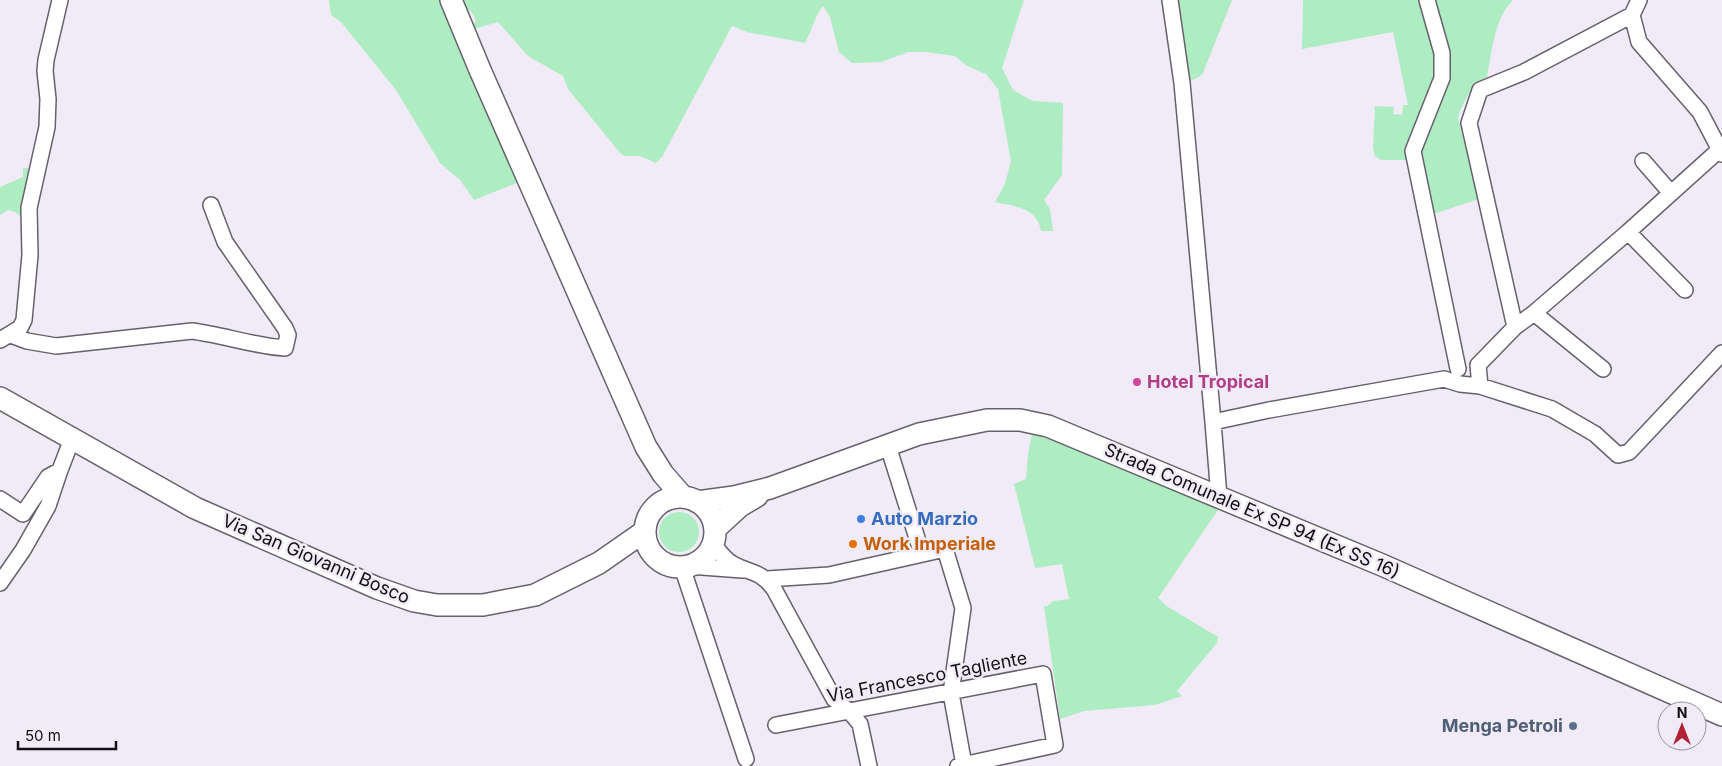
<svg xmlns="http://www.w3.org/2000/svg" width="1722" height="766" font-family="Inter,sans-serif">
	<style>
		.green { fill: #aeecc2 }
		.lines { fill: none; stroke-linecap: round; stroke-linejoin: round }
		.street-casing { stroke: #66616c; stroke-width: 18 }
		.secondary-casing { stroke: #66616c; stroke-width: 24 }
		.street { stroke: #fff; stroke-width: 15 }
		.secondary { stroke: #fff; stroke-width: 21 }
		.hotel-dot { fill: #d1479c; stroke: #f1ebf7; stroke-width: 2 }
		.shop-dot { fill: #3f7fe0; stroke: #f1ebf7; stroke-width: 2 }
		.food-dot { fill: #e8710a; stroke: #f1ebf7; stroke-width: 2 }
		.service-dot { fill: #5c6f8a; stroke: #f1ebf7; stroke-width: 2 }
		.labels { text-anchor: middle; stroke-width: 5; stroke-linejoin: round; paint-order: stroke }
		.hotel-label { font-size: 18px; font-weight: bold; fill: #b23c85; stroke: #f1ebf7; text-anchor: start }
		.street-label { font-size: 18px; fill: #110f14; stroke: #f1ebf7 }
		.shop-label { font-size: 18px; font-weight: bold; fill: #366cbe; stroke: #f1ebf7; text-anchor: start }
		.food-label { font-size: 18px; font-weight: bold; fill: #c56008; stroke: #f1ebf7; text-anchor: start }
		.service-label { font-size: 18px; font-weight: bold; fill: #4e5e75; stroke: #f1ebf7; text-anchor: end }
	</style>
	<rect width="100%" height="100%" fill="#f1ebf7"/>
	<path class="green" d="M329,0H441L522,181L474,200L460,180L440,163L396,90L341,22L331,15Z
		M460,0H1024L1002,68L1013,90L1033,101L1063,103L1062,175L1044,200L1050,209L1053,231H1041C1038,208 1014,206 995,202L1005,184L1011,161L998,89L986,74L967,66L955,56L926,52H908L881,62L852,63L839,52L830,17L823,6C814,18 812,30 805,43L747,32L732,26L662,157L656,163L640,156H625L621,154L568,89L563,76L528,56L498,22L474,29L473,26L476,20L470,10L464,11Z
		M1161,0H1232L1202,75L1191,81L1175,75Z
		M1303,0H1513C1494,19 1492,52 1487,77L1474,83L1460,111L1458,118L1479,199L1430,215L1418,160H1381L1375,156L1373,148L1375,106L1394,107L1393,114L1402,115L1403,105H1408L1393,32L1302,49Z
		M23,168L34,169L25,220L15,212L8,210L0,215V187L23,177Z
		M1032,434L1094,453L1220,507L1158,598L1168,607L1218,637L1217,643L1177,691L1182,696L1155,705L1084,711L1060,719L1044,606H1047L1053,601L1069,599L1062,564L1035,568L1014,484L1026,479L1028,455Z
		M659 532a20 20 0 1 1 40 0a20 20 0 1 1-40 0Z"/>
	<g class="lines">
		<g class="street-casing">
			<path id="street" d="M1170,0L1182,83L1213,422
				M1427,0L1442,53V78L1413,151L1458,369
				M1632,15L1639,42L1700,112L1722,154
				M1643,161L1670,192
				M1628,232L1685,290
				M1534,313L1603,369
				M1515,327L1469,123L1480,90L1524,72L1632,15L1639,0
				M11,335L27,341L56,346L192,331C223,335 254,346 285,348L288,335L285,328L225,242L211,205
				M0,340L20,328L24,320L30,255L29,208L47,127L48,99L45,71L46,60L60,0
				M1480,386L1478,365L1515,327L1534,313L1628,232L1719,150
				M888,446L922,554
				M1219,497L1213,422L1269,410L1444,379L1460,384L1480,386L1552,409L1595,434L1618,455L1629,452L1722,353
				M0,499L23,514L48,477L59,471
				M713,544C719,551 725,560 733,564C751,574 760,570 774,589L834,699L850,712L860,724L869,766
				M689,566L742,570
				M682,567L746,759
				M767,579L829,575L945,549L963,608L951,693L964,765
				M0,583L23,550L48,506L60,470L72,439
				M776,725L1043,674L1055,745L958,766"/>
		</g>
		<g class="secondary-casing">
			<path id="secondary" d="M451,0L480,70L646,447L663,474L683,497
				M0,398L195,508L377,588L414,601L437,605H483L535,595L599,563L645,531
				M645 532a35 35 0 1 1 70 0a35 35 0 1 1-70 0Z
				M697,502L734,497L770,488L919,434L987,420H1020L1048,426L1382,565L1722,715
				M715,529L740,506L757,496"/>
		</g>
		<use href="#street" class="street"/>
		<use href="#secondary" class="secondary"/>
	</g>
	<circle class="hotel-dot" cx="1137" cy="382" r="5"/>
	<circle class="shop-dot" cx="861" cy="519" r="5"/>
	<circle class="food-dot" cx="853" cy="544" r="5"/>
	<circle class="service-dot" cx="1573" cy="726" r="5"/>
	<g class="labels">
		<g class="hotel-label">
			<text x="1147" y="388">Hotel Tropical</text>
		</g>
		<g class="street-label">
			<text transform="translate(1252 511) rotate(23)" y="6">Strada Comunale Ex SP 94 (Ex SS 16)</text>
			<text transform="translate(316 559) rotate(23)" y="6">Via San Giovanni Bosco</text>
			<text transform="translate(927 677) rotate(-11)" y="6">Via Francesco Tagliente</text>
		</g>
		<g class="shop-label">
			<text x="871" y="525">Auto Marzio</text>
		</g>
		<g class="food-label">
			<text x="863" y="550">Work Imperiale</text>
		</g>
		<g class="service-label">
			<text x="1563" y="732">Menga Petroli</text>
		</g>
	</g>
	<g transform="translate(1682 726)"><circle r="24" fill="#f1ebf7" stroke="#97939c"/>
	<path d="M0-4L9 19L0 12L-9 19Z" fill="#b32136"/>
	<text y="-8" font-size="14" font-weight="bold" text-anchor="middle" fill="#110f14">N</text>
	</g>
	<path d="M18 741v8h98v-8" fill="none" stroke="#110f14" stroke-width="2.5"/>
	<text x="25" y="741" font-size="15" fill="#110f14" stroke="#f1ebf7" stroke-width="4" paint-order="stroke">50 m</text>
</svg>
